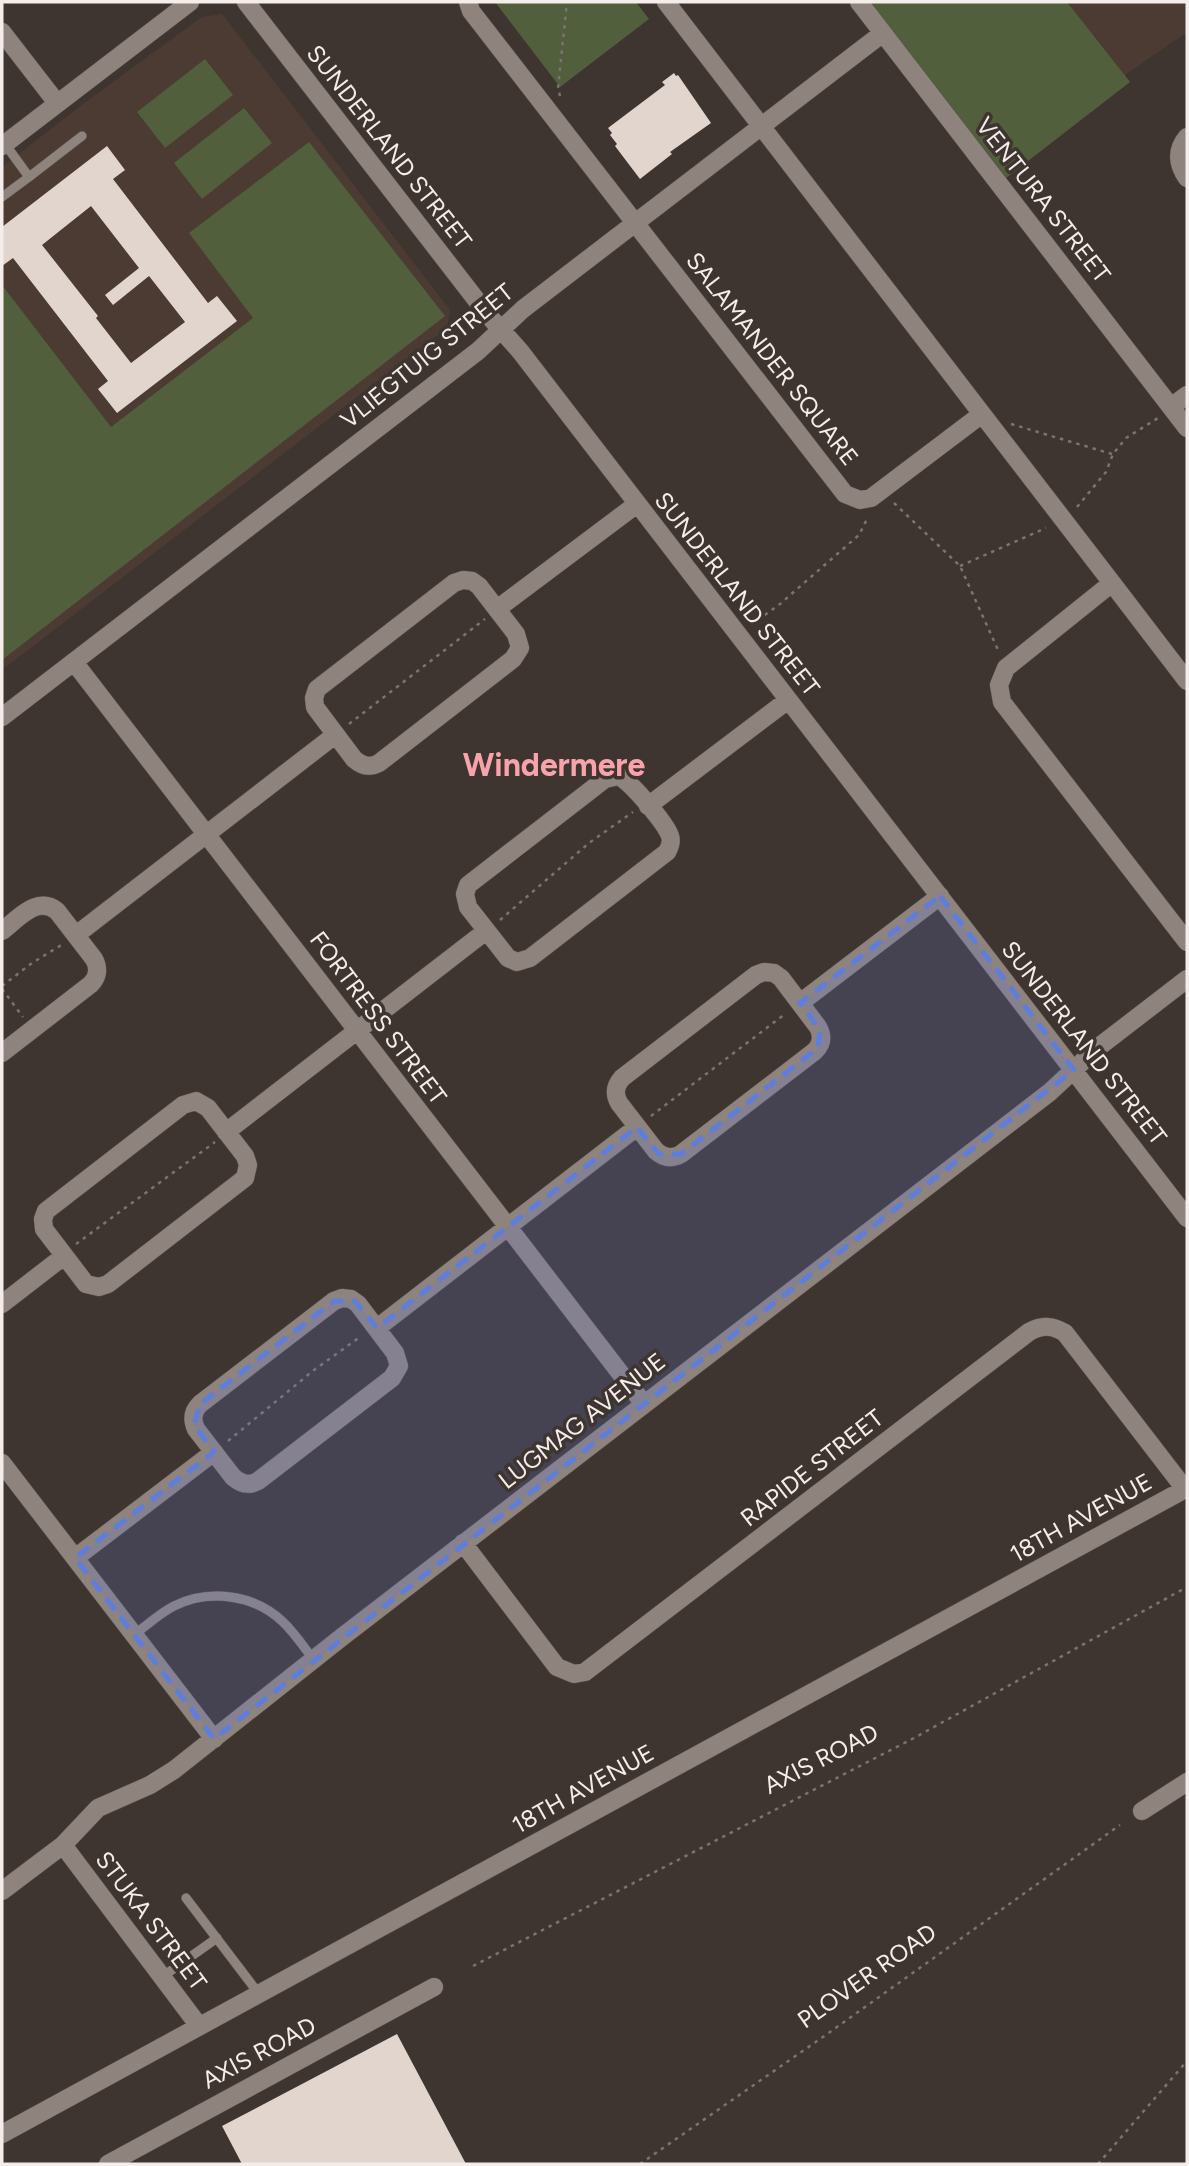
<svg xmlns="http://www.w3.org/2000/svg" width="1189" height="2166" font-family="Figtree,sans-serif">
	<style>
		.built { fill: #4c3b33 }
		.green { fill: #515f3c }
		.building { fill: #e1d5cd; fill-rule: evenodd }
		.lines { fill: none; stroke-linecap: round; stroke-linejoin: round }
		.service-casing { stroke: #5c524f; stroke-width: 10 }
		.minor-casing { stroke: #5c524f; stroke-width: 19 }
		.path { stroke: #7c736f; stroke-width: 2.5; stroke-dasharray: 3.5 5; stroke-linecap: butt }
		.service { stroke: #8f837d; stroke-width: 9 }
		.minor { stroke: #8f837d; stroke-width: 18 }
		.marked { fill: #5e7edd; fill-opacity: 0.2; stroke: #5e7edd; stroke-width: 5; stroke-dasharray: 14 9; stroke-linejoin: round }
		.labels { text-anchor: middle; stroke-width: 7; stroke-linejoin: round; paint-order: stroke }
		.street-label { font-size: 24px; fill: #f4edea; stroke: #3f3530 }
		.district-label { font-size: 32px; font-weight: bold; fill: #f7a3ac; stroke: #3f3530 }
	</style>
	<rect width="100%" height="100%" fill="#3f3530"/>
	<path class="built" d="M870,2H1187V32L1125,75L1130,82L1006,178Z
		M222,14L450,310L447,328L2,670V167L83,104L202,17Z"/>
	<path class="green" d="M495,2H636L649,19L560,87Z
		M870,2H1067L1130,82L1006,178Z
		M205,59L233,95L165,148L137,112Z
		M244,108L272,143L202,199L174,163Z
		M309,142L445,316L2,660V285L111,427L253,318L189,233Z"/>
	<path class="building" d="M674,73L676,76L678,75L711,123L670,152L672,154L640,179L615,146L617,144L610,135L612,133L608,128L665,85L662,82Z
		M107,146L125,170L113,179L208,303L217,296L237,321L117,413L98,389L108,381L13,258L2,266V227ZM91,206L139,268L105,295L113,305L149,276L185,322L131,363L96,318L98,316L42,245Z
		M397,2034L466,2164H242L222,2126Z"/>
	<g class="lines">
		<g class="service-casing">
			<path id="service" d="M5,144L29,177L82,136
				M2,197L29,177
				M134,1635C147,1625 160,1613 174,1606C209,1589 253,1594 282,1621C294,1632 303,1646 313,1659
				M186,1898L259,1994
				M162,1977L217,1938"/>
		</g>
		<g class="minor-casing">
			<path id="minor" d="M246,2L488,315L520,351L1187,1218
				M468,2L471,11L845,494L860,500L871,498L982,414L666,2
				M859,2L1187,428
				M2,32L57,103
				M1187,137C1176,150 1177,164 1187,178
				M2,146L190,2
				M1171,407L1187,395
				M982,414L1112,583
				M463,580L472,581L479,586L516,634L520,648L513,659L379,763C370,768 362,766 354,759L315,707L314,698L317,689L454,583Z
				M497,609L637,504
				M74,662L644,1404
				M1187,681L1112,583L1006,668L999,685L1002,702L1187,942
				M2,717L478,351L523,309L883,33
				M618,776C629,779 666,824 670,836C672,842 670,847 667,852L530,958L517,962L508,958L468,907L465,894L468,885L605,779Z
				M648,806L788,700
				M2,931C18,919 37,895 57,911L94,959C99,968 98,977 91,984L2,1053
				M76,935L335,735
				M764,972L774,973L781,978L818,1027C823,1036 822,1044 815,1051L681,1154C672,1159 664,1158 656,1151L619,1103C614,1094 615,1086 622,1078L756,975Z
				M800,1003L940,896
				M196,1101L208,1108L245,1156L248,1165L245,1178L108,1284L99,1287L86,1284L44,1229L43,1219L46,1211L183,1105Z
				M226,1132L486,931
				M342,1298L351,1299L358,1304L395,1353L399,1366L392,1378L258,1481C249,1486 241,1484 233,1477L196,1429C192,1420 192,1412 200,1404L334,1301Z
				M2,1304L64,1256
				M377,1328L637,1127
				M2,1463L214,1739
				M463,1543L557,1667L574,1674L585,1672L1029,1332C1042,1325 1052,1325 1065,1333L1185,1489
				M75,1558L214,1452
				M1142,1811L1187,1782
				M63,1845L199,2026
				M2,1891L63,1845L98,1808L150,1785L174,1770L342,1637L1050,1092L1096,1049L1187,979
				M2,2134L1187,1488
				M108,2164L434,1987"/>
		</g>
		<path class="path" d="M560,96L558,88L567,2
			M1011,424L1112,454
			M894,503L960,566L999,652
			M1077,507L1106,472L1113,454L1126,438L1158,418
			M960,566L1046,528
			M751,625L780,604L859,535L868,517
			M349,724L485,619
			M500,920L589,843L633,812
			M2,986L32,963L63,944
			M2,989L23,1017
			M651,1116L785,1014
			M76,1244L215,1142
			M228,1441L314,1370L360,1337
			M473,1966L914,1738L1187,1587
			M640,2164L830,2032L1120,1825
			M1098,2164L1187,2061"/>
		<use href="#service" class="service"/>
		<use href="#minor" class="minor"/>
	</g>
	<path class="marked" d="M940,896L1074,1070L214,1739L75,1558L214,1452L194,1425L200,1404L334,1301H355L377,1328L637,1127L659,1154H681L818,1048L820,1030L800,1003Z"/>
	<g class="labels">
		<g class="street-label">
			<text transform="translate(389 147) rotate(52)" y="8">SUNDERLAND STREET</text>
			<text transform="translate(1043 200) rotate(52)" y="8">VENTURA STREET</text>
			<text transform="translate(427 356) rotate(-39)" y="8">VLIEGTUIG STREET</text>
			<text transform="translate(772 359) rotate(52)" y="8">SALAMANDER SQUARE</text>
			<text transform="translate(737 594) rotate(52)" y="8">SUNDERLAND STREET</text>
			<text transform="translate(378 1018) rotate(53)" y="8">FORTRESS STREET</text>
			<text transform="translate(1084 1043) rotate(52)" y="8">SUNDERLAND STREET</text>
			<text transform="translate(582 1421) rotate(-38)" y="8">LUGMAG AVENUE</text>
			<text transform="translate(812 1468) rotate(-38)" y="8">RAPIDE STREET</text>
			<text transform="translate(1081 1518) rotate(-29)" y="8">18TH AVENUE</text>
			<text transform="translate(821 1759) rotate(-27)" y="8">AXIS ROAD</text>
			<text transform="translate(583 1789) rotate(-29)" y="8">18TH AVENUE</text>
			<text transform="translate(151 1921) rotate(53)" y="8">STUKA STREET</text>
			<text transform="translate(867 1976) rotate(-35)" y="8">PLOVER ROAD</text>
			<text transform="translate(259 2053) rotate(-28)" y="8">AXIS ROAD</text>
		</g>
		<g class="district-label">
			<text x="554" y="776">Windermere</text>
		</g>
	</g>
	<rect width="1189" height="2166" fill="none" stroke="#f4edea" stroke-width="7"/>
</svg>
